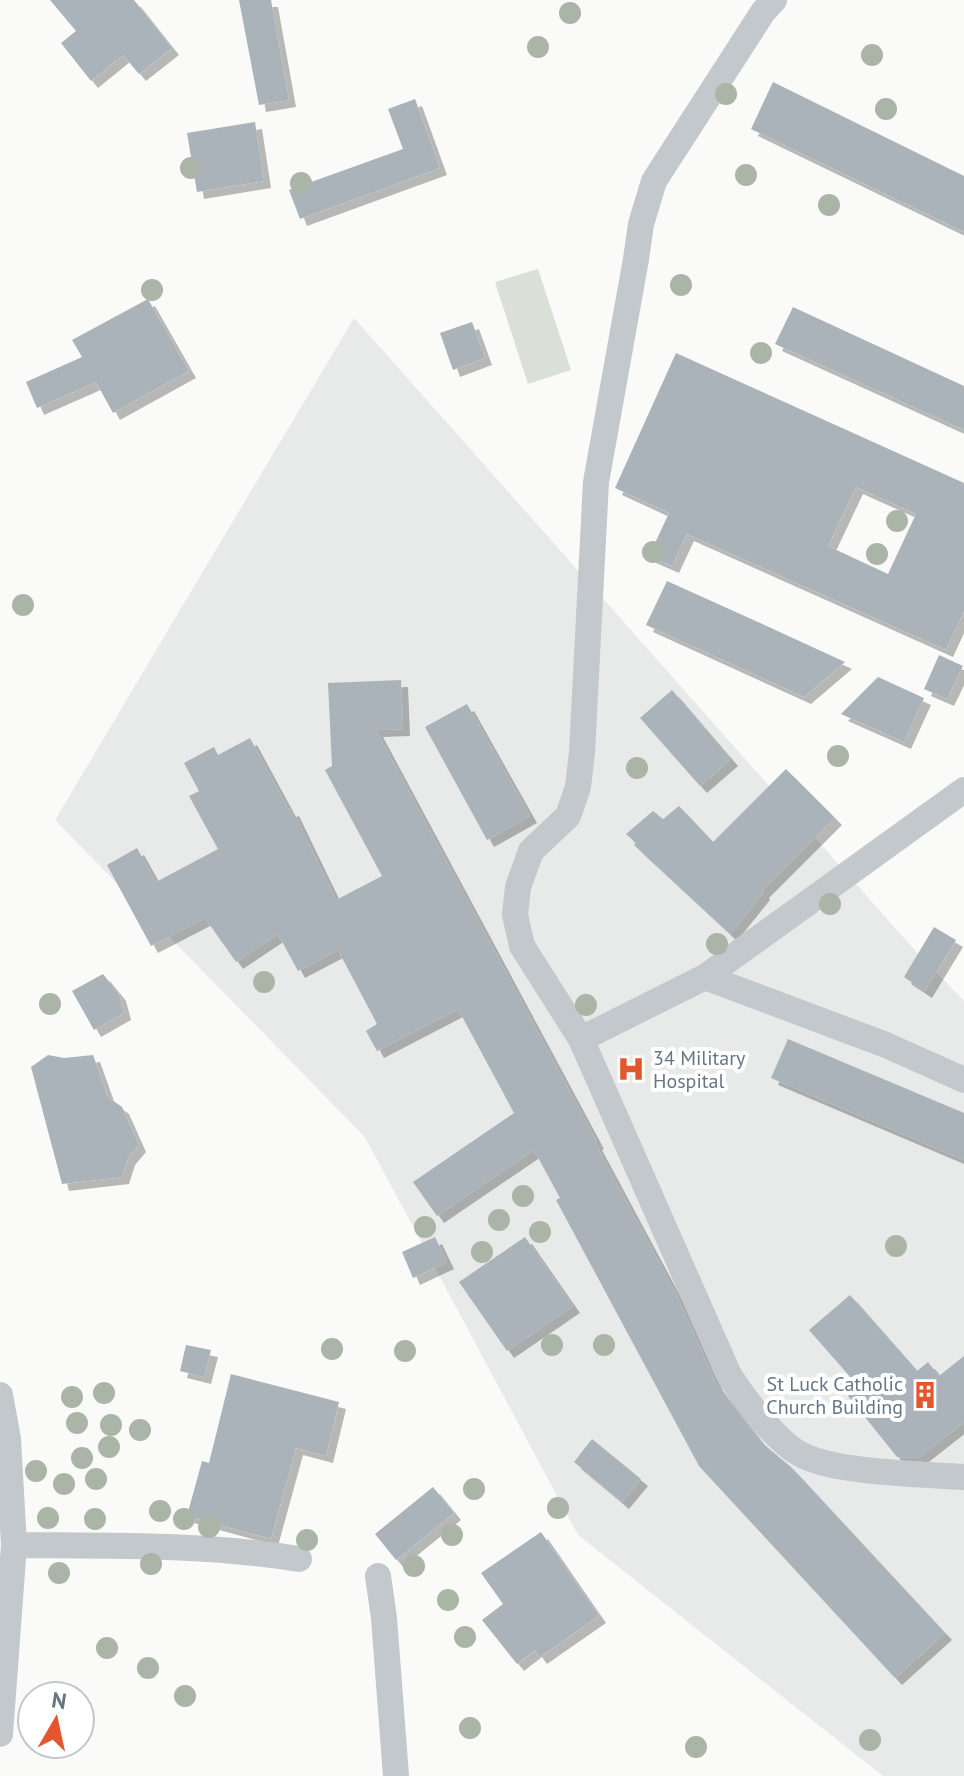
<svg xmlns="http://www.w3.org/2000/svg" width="964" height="1776" font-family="'PT Sans',sans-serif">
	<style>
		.built { fill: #e8e9e9 }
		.green { fill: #dadfd7 }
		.building { fill: #aab3b9; fill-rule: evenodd; filter: url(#shadow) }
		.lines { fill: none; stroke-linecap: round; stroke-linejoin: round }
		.minor { stroke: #c3c8cc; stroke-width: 26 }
		.tree { fill: #aab4a7 }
		.labels { text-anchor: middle; stroke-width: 8; stroke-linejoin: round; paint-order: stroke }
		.poi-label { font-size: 20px; fill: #657683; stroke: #fff; text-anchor: start }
	</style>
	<defs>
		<filter id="shadow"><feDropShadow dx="7" dy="7" stdDeviation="0" flood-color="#0004"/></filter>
	</defs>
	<rect width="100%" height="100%" fill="#fafaf8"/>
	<path class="built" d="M354,318L920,956L964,1001V1776H883L578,1535L365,1137L55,820Z"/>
	<path class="green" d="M538,269L571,370L528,384L495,282Z"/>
	<path class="building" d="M50,0H134L172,48L139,74L123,55L91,81L61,43L76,31Z
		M239,0H271L289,100L259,105Z
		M773,82L964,176V232L751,129Z
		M415,99L440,168L300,219L289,190L403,149L388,109Z
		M255,122L264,181L197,192L187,133Z
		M148,299L189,371L113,413L96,382L37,408L26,382L82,357L72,340Z
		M793,307L964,386V430L775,344Z
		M472,322L485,358L453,370L440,333Z
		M676,353L964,483V611L946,650L687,534L672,566L649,556L669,513L615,488ZM856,487L916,514L888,574L828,546Z
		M667,581L771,628L845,662L804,697L646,625Z
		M939,655L963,666L947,699L924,689Z
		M878,677L924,698L904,742L841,714Z
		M401,680L403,729L376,730L597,1142L595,1143L676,1294L716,1384L761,1442L791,1467L945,1633L895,1678L699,1466L556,1200L560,1198L534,1150L437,1216L413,1182L514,1113L458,1009L377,1051L366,1031L377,1024L338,950L298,971L278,934L236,962L205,918L151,946L107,865L137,848L156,882L218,849L189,796L199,791L184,763L214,747L218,755L250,738L289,810L292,809L336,900L382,876L325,770L332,766L328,683Z
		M672,690L731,759L700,786L640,718Z
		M467,704L530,816L487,840L425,727Z
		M786,769L835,818L762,891L763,893L730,934L634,845L636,843L626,834L653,811L663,819L679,806L713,842Z
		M934,927L956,940L925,991L904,977Z
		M103,974L119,994L124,1013L94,1030L72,991Z
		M788,1039L964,1113V1160L771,1078Z
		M48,1055L64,1058L93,1055L108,1097L122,1107L139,1145L128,1158L122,1177L62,1184L31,1067Z
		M435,1237L447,1262L413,1278L402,1252Z
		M525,1237L573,1306L507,1351L459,1282Z
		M850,1295L917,1371L928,1362L939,1376L964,1356V1422L918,1458L897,1457L848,1396L859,1387L809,1330Z
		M186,1345L211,1350L204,1377L180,1371Z
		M231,1374L339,1402L326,1456L296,1448L271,1539L187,1516L202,1461L209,1463Z
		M592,1439L641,1479L622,1502L574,1462Z
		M433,1487L454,1513L396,1560L375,1534Z
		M541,1532L599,1616L540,1657L535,1650L517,1664L482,1620L503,1604L481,1573Z"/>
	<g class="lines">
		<path class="minor" d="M774,0L763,12L654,181L641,224L636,259L596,482L582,752L578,787L568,816L531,851L518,887L515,915L522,946L581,1039L729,1375C744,1398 778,1445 804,1456C839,1473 923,1474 964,1477
			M705,977L886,1045L964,1080
			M581,1039L705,977L964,790
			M0,1395L8,1439L14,1545L0,1734
			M14,1545C109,1546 206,1544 299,1559
			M378,1576L384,1618L396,1776"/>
	</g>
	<g class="tree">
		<circle cx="570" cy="13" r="11"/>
		<circle cx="538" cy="47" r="11"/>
		<circle cx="872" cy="55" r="11"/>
		<circle cx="726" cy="94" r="11"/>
		<circle cx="886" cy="109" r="11"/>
		<circle cx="191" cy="168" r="11"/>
		<circle cx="746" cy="175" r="11"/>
		<circle cx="301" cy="183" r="11"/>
		<circle cx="829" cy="205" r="11"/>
		<circle cx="681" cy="285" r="11"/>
		<circle cx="152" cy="290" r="11"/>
		<circle cx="761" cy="353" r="11"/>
		<circle cx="897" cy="521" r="11"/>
		<circle cx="653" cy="552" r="11"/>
		<circle cx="877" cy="554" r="11"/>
		<circle cx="23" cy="605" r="11"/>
		<circle cx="838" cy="756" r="11"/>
		<circle cx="637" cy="768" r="11"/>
		<circle cx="830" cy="904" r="11"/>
		<circle cx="717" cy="944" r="11"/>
		<circle cx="264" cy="982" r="11"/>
		<circle cx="50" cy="1004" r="11"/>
		<circle cx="586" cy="1005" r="11"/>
		<circle cx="523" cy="1196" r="11"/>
		<circle cx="499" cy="1220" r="11"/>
		<circle cx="425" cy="1227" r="11"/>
		<circle cx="540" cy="1232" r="11"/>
		<circle cx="896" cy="1246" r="11"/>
		<circle cx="482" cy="1252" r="11"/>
		<circle cx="552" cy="1345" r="11"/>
		<circle cx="604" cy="1345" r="11"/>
		<circle cx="332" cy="1349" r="11"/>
		<circle cx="405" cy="1351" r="11"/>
		<circle cx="104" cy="1393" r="11"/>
		<circle cx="72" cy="1397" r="11"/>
		<circle cx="77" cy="1423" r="11"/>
		<circle cx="111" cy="1425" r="11"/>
		<circle cx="140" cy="1430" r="11"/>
		<circle cx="109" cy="1447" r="11"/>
		<circle cx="82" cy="1458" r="11"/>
		<circle cx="36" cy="1471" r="11"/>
		<circle cx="96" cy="1479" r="11"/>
		<circle cx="64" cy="1484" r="11"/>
		<circle cx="474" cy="1489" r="11"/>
		<circle cx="558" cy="1508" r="11"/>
		<circle cx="160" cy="1511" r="11"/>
		<circle cx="48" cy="1518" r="11"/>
		<circle cx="95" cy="1519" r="11"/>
		<circle cx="184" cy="1519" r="11"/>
		<circle cx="209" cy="1527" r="11"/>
		<circle cx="452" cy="1535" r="11"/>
		<circle cx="307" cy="1540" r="11"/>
		<circle cx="151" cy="1564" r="11"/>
		<circle cx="414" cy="1566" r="11"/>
		<circle cx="59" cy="1573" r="11"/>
		<circle cx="448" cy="1600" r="11"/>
		<circle cx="465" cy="1637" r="11"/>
		<circle cx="107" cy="1648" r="11"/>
		<circle cx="148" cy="1668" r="11"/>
		<circle cx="185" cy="1696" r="11"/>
		<circle cx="470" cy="1728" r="11"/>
		<circle cx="870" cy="1740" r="11"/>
		<circle cx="696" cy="1747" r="11"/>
	</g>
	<defs>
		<g id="hospital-bare" transform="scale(2.16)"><path d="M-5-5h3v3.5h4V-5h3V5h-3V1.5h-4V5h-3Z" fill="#e4572e" stroke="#fff" stroke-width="2.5" paint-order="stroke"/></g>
		<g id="building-bare" transform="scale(2.16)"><path d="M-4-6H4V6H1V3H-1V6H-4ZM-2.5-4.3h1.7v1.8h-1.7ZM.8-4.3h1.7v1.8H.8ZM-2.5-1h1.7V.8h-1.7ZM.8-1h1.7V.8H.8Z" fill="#e4572e" stroke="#fff" stroke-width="2.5" paint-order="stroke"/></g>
	</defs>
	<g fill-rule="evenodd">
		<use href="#hospital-bare" x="631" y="1069"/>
		<use href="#building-bare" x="925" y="1395"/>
	</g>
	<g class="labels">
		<g class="poi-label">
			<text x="653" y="1065">34 Military<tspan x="653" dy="23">Hospital</tspan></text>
			<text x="903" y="1391" text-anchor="end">St Luck Catholic<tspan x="903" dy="23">Church Building</tspan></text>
		</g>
	</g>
	<g transform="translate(56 1720) rotate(9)"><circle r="38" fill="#ffffff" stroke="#c1c8cd" stroke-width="2"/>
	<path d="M0-6L14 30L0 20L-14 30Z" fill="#e4572e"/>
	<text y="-12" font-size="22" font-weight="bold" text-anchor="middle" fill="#657683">N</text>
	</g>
</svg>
